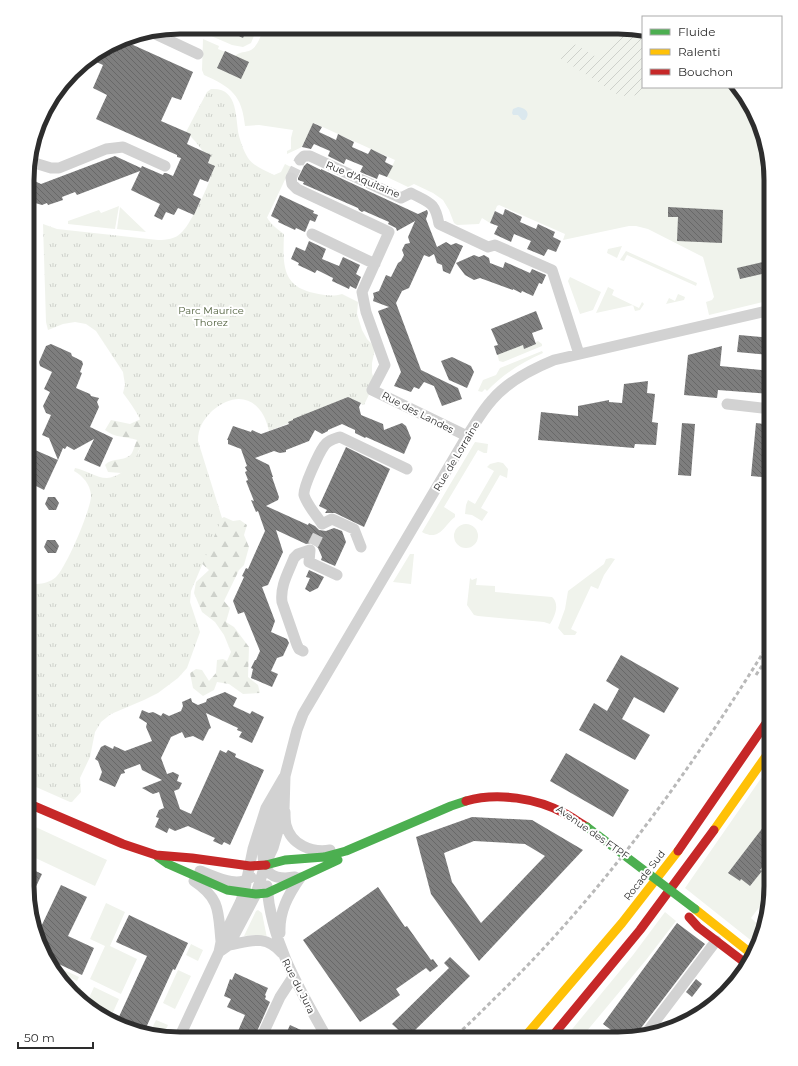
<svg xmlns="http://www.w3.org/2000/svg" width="798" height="1066" font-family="Montserrat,sans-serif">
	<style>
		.grass { fill: #f0f3ec }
		.forest { fill: url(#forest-firs) }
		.park { fill: url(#park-tufts) }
		.garden { fill: url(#garden-furrows) }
		.water { fill: #dbe8ee }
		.building { fill: url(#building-back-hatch); fill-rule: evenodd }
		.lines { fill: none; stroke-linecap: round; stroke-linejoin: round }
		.street-tunnel { stroke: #d5d5d5; stroke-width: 11; stroke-dasharray: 11 5.5; stroke-linecap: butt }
		.street { stroke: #d2d2d2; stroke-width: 11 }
		.fast { stroke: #4caf50; stroke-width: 9 }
		.slow { stroke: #ffc107; stroke-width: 9 }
		.jam { stroke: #c62828; stroke-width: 9 }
		.rail { stroke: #b9b9b9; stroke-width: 3; stroke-dasharray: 4 3; stroke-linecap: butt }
		.fast-bridge { stroke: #4caf50; stroke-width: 9 }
		.labels { text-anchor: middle; stroke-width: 4; stroke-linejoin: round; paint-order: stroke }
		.street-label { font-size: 10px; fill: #2d2d2d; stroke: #fff }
		.park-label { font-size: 10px; fill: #536340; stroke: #fff }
		.rim { fill: none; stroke: #2d2d2d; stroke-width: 5 }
	</style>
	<defs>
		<pattern id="forest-firs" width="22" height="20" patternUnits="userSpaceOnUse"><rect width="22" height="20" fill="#f0f3ec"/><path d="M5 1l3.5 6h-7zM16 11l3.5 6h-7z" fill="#ced1cb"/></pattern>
		<pattern id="park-tufts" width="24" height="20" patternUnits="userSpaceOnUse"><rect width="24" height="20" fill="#f0f3ec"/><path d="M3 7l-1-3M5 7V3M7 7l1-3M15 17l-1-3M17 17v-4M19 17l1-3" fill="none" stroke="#ced1cb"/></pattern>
		<pattern id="garden-furrows" width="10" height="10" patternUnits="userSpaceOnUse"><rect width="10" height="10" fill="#f0f3ec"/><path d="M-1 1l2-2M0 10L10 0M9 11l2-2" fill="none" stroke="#ced1cb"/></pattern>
		<pattern id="building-back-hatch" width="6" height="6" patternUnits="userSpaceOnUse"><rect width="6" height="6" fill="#7e7e7e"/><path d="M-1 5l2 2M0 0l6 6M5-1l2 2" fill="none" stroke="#686868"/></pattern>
	</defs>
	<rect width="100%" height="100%" fill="#fff"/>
	<path class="grass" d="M212,27H220L243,37L248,27L256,31L251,43L243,47L232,45L209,35Z
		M264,27L638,28L643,30V87H734L755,112L771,180V300L709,315L706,302L712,300L714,297L703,257L648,229L636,226H629L563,240L565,234L499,205L497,206L490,223L482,218L479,224L457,225L454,223L449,210L443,200L433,193L414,184L408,187L387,177L395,160L314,123L302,147L287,154V151L291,149V138L293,130L259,125L245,126C242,95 231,87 204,75L202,70L203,39L219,46L218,49L235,56C240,51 245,53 251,50C258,46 261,35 264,27Z
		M285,164L291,167L263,226L253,167L274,175L281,172Z
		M119,206L115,229L68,224V221L99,210L101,213Z
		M120,207L146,232L117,229Z
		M622,246L617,258L607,253L608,249Z
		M626,251L697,283L696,286L627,255L624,261L620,260Z
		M570,277L601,292L593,310L580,314L568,281Z
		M608,287L614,290L612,295L639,308L642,302L644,304L640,310L635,311L633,305L596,313Z
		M678,294L685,297L684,300L666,304L669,298L675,301Z
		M538,341L542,344V346L503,362L499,361L497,352L523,345L525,348L536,344V342Z
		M542,351L543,353C522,362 502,375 487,391L485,389L482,392L478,391L483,380L496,375L500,368Z
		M475,442L488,444L487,453H484L478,450L444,507L455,514V517C444,525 440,542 422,532Z
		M498,462L503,463L508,469L507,478L500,475L481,508L488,512L482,521L472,515L465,514L466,505L468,500L475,504L494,471L487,467L490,464Z
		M454 536a12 12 0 1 1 24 0a12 12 0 1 1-24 0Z
		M410,554H414L411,584L393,582Z
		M611,558L615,559L604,575L598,589L591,586L571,629L577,632L575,635H564L558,628L565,609L568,591L604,564L606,559Z
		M470,578L472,580L477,578L476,585L495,586V592L552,597C560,604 555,616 550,624L544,622L478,616L474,615L467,605Z
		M771,764V892L751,918L764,930L758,946L685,888Z
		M27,823L107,860L95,886L27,854Z
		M106,903L125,912L110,946L137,959L121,994L90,979L105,946L90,939Z
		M258,910L262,913L267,938L254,935L244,936L256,911Z
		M665,912L676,921L646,960L581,1038L564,1039L633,955Z
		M191,944L203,950L198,961L186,955Z
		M51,964L79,977L77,981L54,970L51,966Z
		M178,970L191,976L175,1009L163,1003Z
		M58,976L81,988L77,997L65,987Z
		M94,987L119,999L110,1019L95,1013L81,1001L83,996L89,998Z
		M156,1020L168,1025L162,1038L149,1034Z"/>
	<path class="forest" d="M164,397L130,469L121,473L108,472L105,465C112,457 126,462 132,453C134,449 135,444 137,440C125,436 115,438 105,430L111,420L130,424L143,418Z
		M224,517L233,521L240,520L247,525L244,535L249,547L244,565L239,570L224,601L230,608L226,622L234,627L249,647L248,677L258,685L260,693L243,694L229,684L217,682L214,690L203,696L193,688L190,673L196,669L202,670L209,681L216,673L217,660L223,659L227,661L231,652L224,635L215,622L202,612L194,593L196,582L209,570L201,563L215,522Z"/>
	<path class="park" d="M211,89C239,87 235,118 239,136C241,143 244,152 248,158C254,167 265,170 274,175C262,202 256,215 284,234C283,263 281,286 314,293C324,295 332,297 342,294L358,302L357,314L362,330L367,339L374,346L375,349L372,363V373L375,382L364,405L356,402L292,422L269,431C262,398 237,389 212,411C203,420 198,428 198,441L222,518L191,591L190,602L200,632L187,668L178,678L158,693L144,700L111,714L101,722L95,732L90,757L80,778L81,792L72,802H70L27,783L28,583C38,585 48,584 56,577C66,568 92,507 91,495C90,484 83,476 74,471L75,468C86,470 96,478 107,478C128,477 146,447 143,428C140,415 130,403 123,393L125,385L123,372L96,331L86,324L75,322L63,324L48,330L46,322L43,224L57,229L158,240C167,240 175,239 181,233C189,227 207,189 210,179C211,175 211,171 210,167C208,155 195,140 186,132L207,92Z"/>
	<path class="garden" d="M622,28L643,30V87H648L644,95L620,96L560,58L571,42L600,59Z"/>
	<path class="water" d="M518,107C526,108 531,113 525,120H522L518,115H513L512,113L513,109Z"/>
	<path class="building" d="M220,27H248L243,38Z
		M122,40L193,72L181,100L172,97L161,121L191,134L187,144L211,155L208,163L215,166L208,182L200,179L193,195L201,199L194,215L178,208L174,215L166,212L162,220L154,216L160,204L131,190L140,171L77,195L75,192L62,197L63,200L48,205L47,203L42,205L28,201V178L41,184L115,156L141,168L142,166L163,175L164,173H166L173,176L181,158L177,157V155L96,119L107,95L93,88L103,65L90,59Z
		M225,51L249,62L241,79L217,68Z
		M313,123L322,127L319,132L336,140L338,134L354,142L352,147L368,154L371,149L387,157L385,162L393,166L387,177L379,174L377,179L360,172L363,166L346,159L344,164L328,156L330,151L314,144L311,149L302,147Z
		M307,163L321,170V169L418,214L427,210L428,213L426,219L437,247L446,242L451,245L456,243L463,246L450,274L443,271L442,265L437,263L434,254L429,257L424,255L409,288L402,291L396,303L421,370L458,388L462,399L442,406L434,386L424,382L419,389L414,387L411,392L394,386L401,372L378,311L389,307L373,301L374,297L373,293L379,291L386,275L391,277L398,263L401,261L404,255L402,250L405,244L410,243L408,237L415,221L397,231L396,228L388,224L389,222L364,211L362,212L359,210L358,208L303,184L304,182L298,180V178L304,166Z
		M280,195L314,211L313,213L318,215L315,222L310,220L305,232L296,228L295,230L278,222L279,220L271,216Z
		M668,207L723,210L722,243L677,241L678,217H668Z
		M505,209L522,217L520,222L536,229L538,224L555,232L553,237L561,241L556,252L548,249L544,256L527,249L531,241L514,234L511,242L494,234L498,226L490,223L495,211L503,215Z
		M309,241L326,249L322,259L339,266L343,257L360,265L356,274L361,277L356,289L350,286L349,289L332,281L333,278L317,270L315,273L298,265L299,263L291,259L296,247L305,251Z
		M474,255L479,257L484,255L489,258L490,263L503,268L505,262L530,273L532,269L546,275L542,284L539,283L533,296L522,291L521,293L513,289V290L480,278L474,280L465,275L456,263Z
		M771,260V272L740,279L737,268Z
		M536,311L543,329L532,333L536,344L524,349L523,345L497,355L494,346L498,345L491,329Z
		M739,335L771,338V355L737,352Z
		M51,344L71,353L72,356L82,361L83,364L80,372L82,373L76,388L90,394L91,396L99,398L97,402L99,407L90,427L113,438L100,467L84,460L94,439L74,450L67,446L65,449L63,448L58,460L49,438L42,435L51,415L46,413L43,406L50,392L44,389L52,372L40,366L39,362L46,346Z
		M722,346L720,366L771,371V394L718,390L717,398L684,395L688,355Z
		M452,357L471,366L474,372L467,388L449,380L441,361Z
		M648,381L647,393L655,394L652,422L658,423L656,445L635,444L634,448L538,440L541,412L578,416V406L609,400V402L622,403L624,384Z
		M348,397L361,403L359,407L361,415L383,424L384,430L402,423L406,426L411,438L404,454L366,437L365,438L355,433V430L342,424L328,430V431L322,434L315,430L309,441L286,450V452L280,453L274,451L255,458L269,465L273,477H272L279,497L278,500L266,506L308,525L309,523L315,526L319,530L326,531L334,528L342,531L346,542L335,566L321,560L322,557L318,548L314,544L311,543L306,544L276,530L283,552L268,585L262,587L275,621L271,632L287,639L289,643L283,656L277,658L271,671L278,674L272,687L251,678L253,669L251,668L255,660H256L260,651L244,612L238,614L233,601L244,577L242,576L246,568L248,569L265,531L258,511L256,512L251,500L254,501L246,481L248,480L245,472L247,471L245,467L247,466L241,449L228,444V440H227L233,426L251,432L252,430L261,434L289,424L288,422L293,420V419Z
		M682,423L695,424L691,476L678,475Z
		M756,423L771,425V478L751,476Z
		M346,447L390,469L364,527L335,513H325L327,510L319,506Z
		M35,450L58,460L44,490L28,482V465Z
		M48,497H55L59,503L56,510H49L45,504Z
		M47,540H55L59,546L56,553H48L44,547Z
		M309,570L324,577L318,588L310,592L305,589L310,578L306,577Z
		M621,655L679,688L664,713L634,697L622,719L650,735L635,760L579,730L594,703L607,711L619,689L606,681Z
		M225,692L237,698L233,706L250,714L252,711L264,717L252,743L239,737L242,732L237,730L238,728L206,713L211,728L209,729L203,741L193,736L185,738L182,732L171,737L161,758L167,774L173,772L179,775L177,781L182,783L179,789L174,791L180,809L191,814L220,750L226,753L228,750L236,754L235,757L264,770L230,845L224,842L222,845L213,841L215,838L188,826L175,831L169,828L167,833L155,827L159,818L156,817L159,810L164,808L159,792L153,794L142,788L162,780L142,770L140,764L124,770L125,773L121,774L115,787L99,780L102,772L98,761L95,759L101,747L105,745L113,749L114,746L125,751L152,741L146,727L147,723L139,718L142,710L149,713L153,712L161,716L163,713L169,716L181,711L183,706L182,702L191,698L192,702L198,705L206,702L207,699Z
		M566,753L629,790L613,817L550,781Z
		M472,817L532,820L583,850L479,961L431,894L416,837ZM474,841L525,844L545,856L481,923L452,882L444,853Z
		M771,817V855L760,870L762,871L750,886L741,879L740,881L728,873Z
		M27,867L42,874L30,899L27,886Z
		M61,885L87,897L68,936L94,948L82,975L46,958L43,954L38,933Z
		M378,887L405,927L407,926L431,960L433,959L438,966L430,972L426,968L396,989L400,995L374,1013L360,1022L303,940Z
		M129,915L188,943L175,970L173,969L144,1032L117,1021L147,956L116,942Z
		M677,923L705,944L641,1028L639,1034L622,1038L603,1024Z
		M450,957L470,976L407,1038L392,1024L449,968L444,963Z
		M235,973L268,988L265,995L266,996L265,999L270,1002L254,1038H235L245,1015L227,1007L231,999L224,996L230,979L232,980Z
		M696,979L702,984L692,997L686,992Z
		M290,1025L303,1031L300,1038H284Z"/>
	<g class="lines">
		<path class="street-tunnel" d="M291,178L300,160
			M313,545L320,531"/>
		<path class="street" d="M151,32L198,54
			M300,160L304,156H310L401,198L411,193C430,203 435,202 439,224L488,247L495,245L552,270L579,354
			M28,161L51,168H59L106,149L123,147L165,166
			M291,178L292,184L297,189L389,232L362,292L366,312L385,365L372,390L467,436
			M312,234L375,264
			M727,404L771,409
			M361,547L354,529L332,519L322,524C317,516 307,505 304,495C303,487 319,453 324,446C328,440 334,439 340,437L407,469
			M303,651L299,649L297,645L282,602C280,586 288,573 294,558L298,554L310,550L309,562L337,575
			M278,796C270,823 241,886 295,877
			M285,812C285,817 285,821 286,825C291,845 312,853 330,850
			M200,871C215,876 237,889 251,877
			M194,881C221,899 218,912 221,941
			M267,886C271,943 300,990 327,1038
			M280,933C279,912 288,895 300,878
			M229,945C251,941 265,934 282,953
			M219,952L229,945L256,894L265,865L273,848L284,810L285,776L297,730L303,714L467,436C475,424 482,411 492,400C508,381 532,369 554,360L771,310
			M647,1032L716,941
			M179,1038L219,952L221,942L240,903L244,893L253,849L266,808L284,777
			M261,1038L280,997L293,977"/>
		<path class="fast" d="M158,857L168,864L227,890L256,894L267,893L338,860
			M266,865L285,860L324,857L346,851L451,806L466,801"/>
		<path class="slow" d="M714,830L771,749
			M695,909L753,955
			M523,1039L622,923L678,851"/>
		<path class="jam" d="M466,801C497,792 537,798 566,814C573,818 580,823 587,827
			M27,803L123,844L156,855L192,858L250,866L266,865
			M678,851L771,716
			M689,917L698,927L748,965
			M550,1039L640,930L714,830"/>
		<path class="rail" d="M756,675L771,652
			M452,1039C466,1027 479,1014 492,1001C602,895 691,770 771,640"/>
		<path class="fast-bridge" d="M587,827L695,909"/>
	</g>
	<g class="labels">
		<g class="street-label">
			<text transform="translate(363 179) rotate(23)" y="4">Rue d'Aquitaine</text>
			<text transform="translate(418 412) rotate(27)" y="4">Rue des Landes</text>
			<text transform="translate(456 456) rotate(-59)" y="4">Rue de Lorraine</text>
			<text transform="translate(593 832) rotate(35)" y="4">Avenue des FTPF</text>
			<text transform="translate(644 875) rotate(-52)" y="4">Rocade Sud</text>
			<text transform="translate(299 986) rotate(63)" y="4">Rue du Jura</text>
		</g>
		<g class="park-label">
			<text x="211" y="314">Parc Maurice<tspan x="211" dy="12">Thorez</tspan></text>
		</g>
	</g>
	<path d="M0 0H798V1066H0ZM180 34H618A146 146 0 0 1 764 180V886A146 146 0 0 1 618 1032H180A146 146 0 0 1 34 886V180A146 146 0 0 1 180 34Z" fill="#fff" fill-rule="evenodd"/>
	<path class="rim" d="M180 34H618A146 146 0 0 1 764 180V886A146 146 0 0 1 618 1032H180A146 146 0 0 1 34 886V180A146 146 0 0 1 180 34Z"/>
	<rect x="642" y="16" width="140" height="72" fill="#ffffff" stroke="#ababab"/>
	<rect x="650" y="29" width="20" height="6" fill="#4caf50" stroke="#ababab"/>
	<text x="678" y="36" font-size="12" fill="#2d2d2d">Fluide</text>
	<rect x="650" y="49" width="20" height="6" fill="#ffc107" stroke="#ababab"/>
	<text x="678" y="56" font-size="12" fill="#2d2d2d">Ralenti</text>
	<rect x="650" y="69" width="20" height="6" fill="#c62828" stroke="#ababab"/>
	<text x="678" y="76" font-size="12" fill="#2d2d2d">Bouchon</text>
	<path d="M18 1042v6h75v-6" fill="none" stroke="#2d2d2d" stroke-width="2"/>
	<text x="24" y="1042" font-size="12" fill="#2d2d2d" stroke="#ffffff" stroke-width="3" paint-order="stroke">50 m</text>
</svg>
